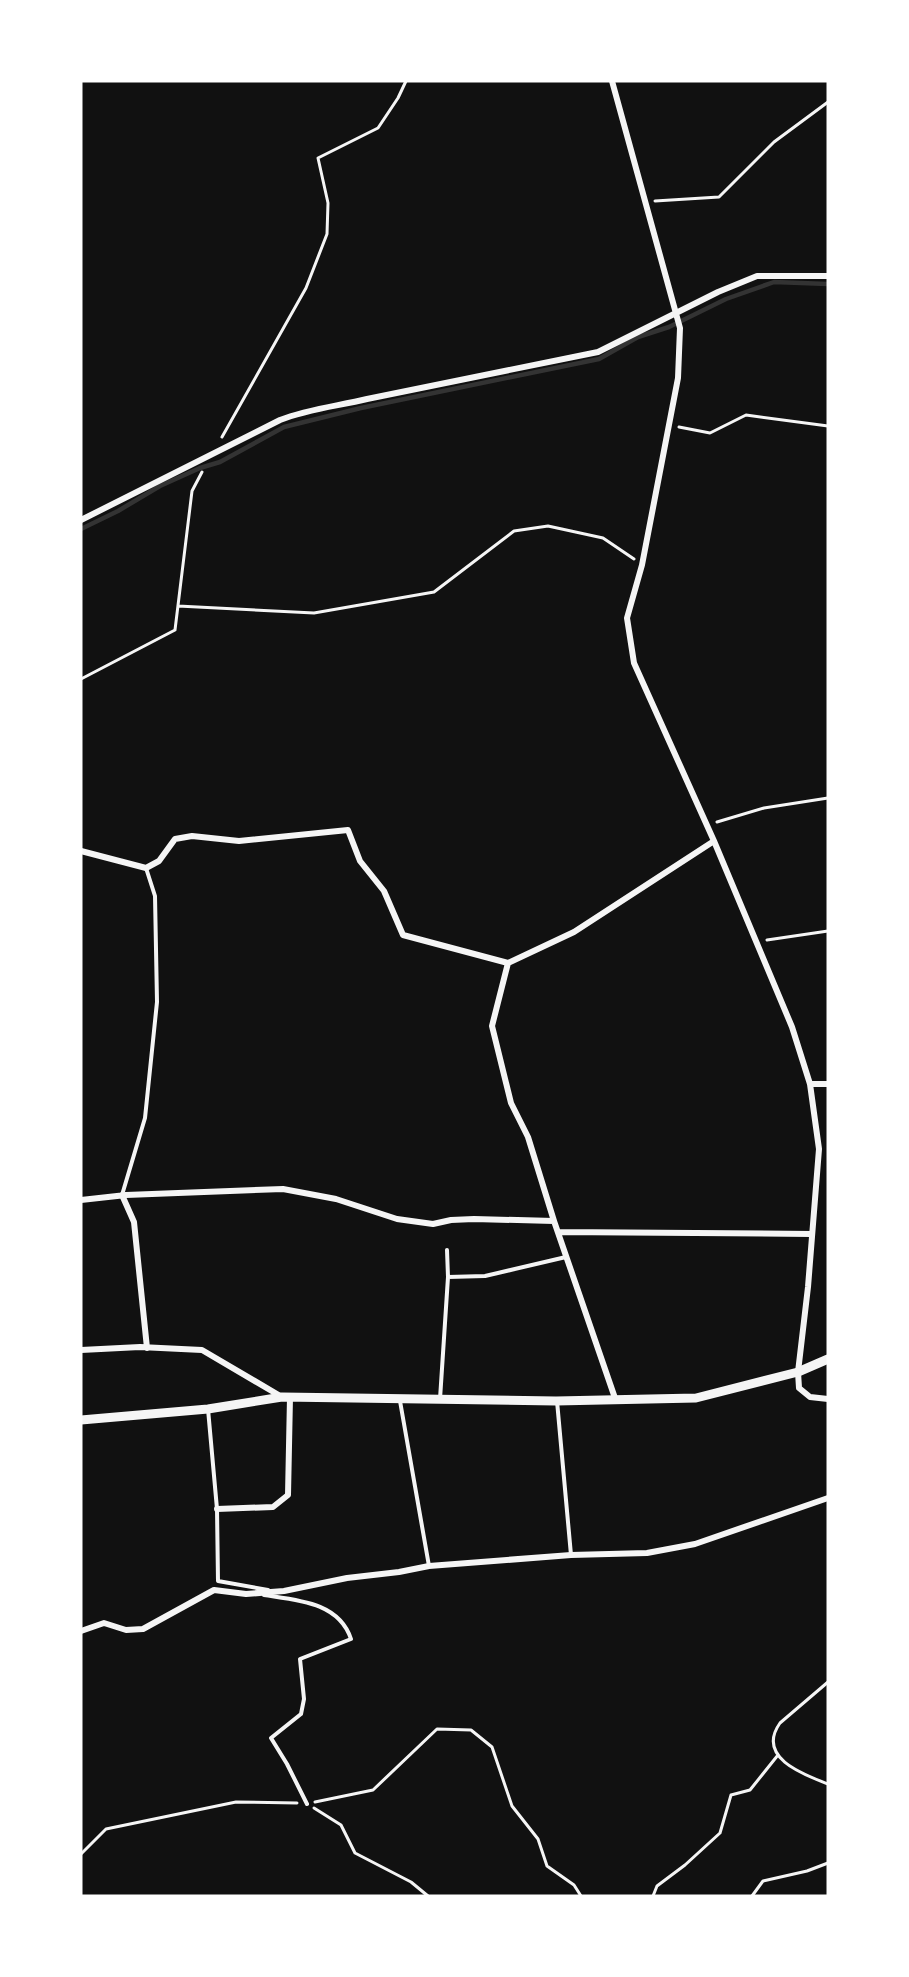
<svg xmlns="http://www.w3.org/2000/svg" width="909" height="1977" font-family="Inter,sans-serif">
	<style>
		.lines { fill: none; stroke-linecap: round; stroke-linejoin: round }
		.stream { stroke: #333; stroke-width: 4.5 }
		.path { stroke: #f5f5f5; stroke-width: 3 }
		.service { stroke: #f5f5f5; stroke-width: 4 }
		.minor { stroke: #f5f5f5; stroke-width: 6 }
		.secondary { stroke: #f5f5f5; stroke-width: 9 }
	</style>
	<rect width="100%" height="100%" fill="#111"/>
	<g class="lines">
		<path class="stream" d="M81,529L118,511L160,486L200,468L220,462L284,427L361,408L599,359L638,337L669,327L726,299L774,282L828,284"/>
		<path class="path" d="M655,201L719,197L774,142L828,102
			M679,427L710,433L746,415L828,426
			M222,437L306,288L327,234L328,203L318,158L378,128L398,98L406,81
			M178,606L314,613L434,592L514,531L548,526L603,538L634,559
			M81,679L175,630L192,491L202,472
			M717,822L764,808L828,798
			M767,940L828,931
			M828,1682L780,1723C756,1757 802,1774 828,1784
			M315,1802L373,1790L437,1729L471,1730L492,1747L512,1806L538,1839L547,1866L574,1885L581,1896
			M314,1808L341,1825L355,1853L411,1882L428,1896
			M81,1854L106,1829L236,1802L297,1803
			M653,1896L657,1886L685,1865L720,1833L731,1795L750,1790L778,1755
			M752,1896L763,1881L807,1871L828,1863"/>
		<path class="service" d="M122,1195L145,1118L157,1002L155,896L146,868
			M448,1277L485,1276L566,1257
			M440,1399L448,1277L447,1250
			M400,1401L429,1566
			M557,1401L571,1555
			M208,1409L217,1509L218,1581L268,1590
			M264,1595C297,1600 339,1602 351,1639L300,1659L304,1699L301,1714L271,1738L287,1764L307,1804"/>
		<path class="minor" d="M612,81L680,328L678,378L642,565L627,618L634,663L714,841L792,1027L810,1084L819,1149L808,1287L798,1372L799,1388L810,1397L828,1399
			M81,520L280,420C308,409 338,406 367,399L598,352L718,292L757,276H828
			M81,851L146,868L159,861L175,839L192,836L239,841L348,830L360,861L384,891L403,935L508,963L492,1026L511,1103L528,1137L554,1221
			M508,963L574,932L714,841
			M810,1084H828
			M122,1195L134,1222L147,1348
			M81,1200L126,1195L283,1189L336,1199L397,1219L433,1224L451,1220L474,1219L554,1221L616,1401
			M558,1232L812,1234
			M81,1350L140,1347L202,1350L282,1397
			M217,1509L273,1507L288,1495L290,1397
			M81,1631L104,1623L126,1630L143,1629L214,1590L246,1594L284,1591L347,1578L399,1572L429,1566L571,1555L647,1553L695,1544L828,1498"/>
		<path class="secondary" d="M81,1420L208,1409L282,1397L556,1401L696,1398L798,1372L828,1359"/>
	</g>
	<rect width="909" height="1977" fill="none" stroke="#ffffff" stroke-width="165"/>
</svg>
